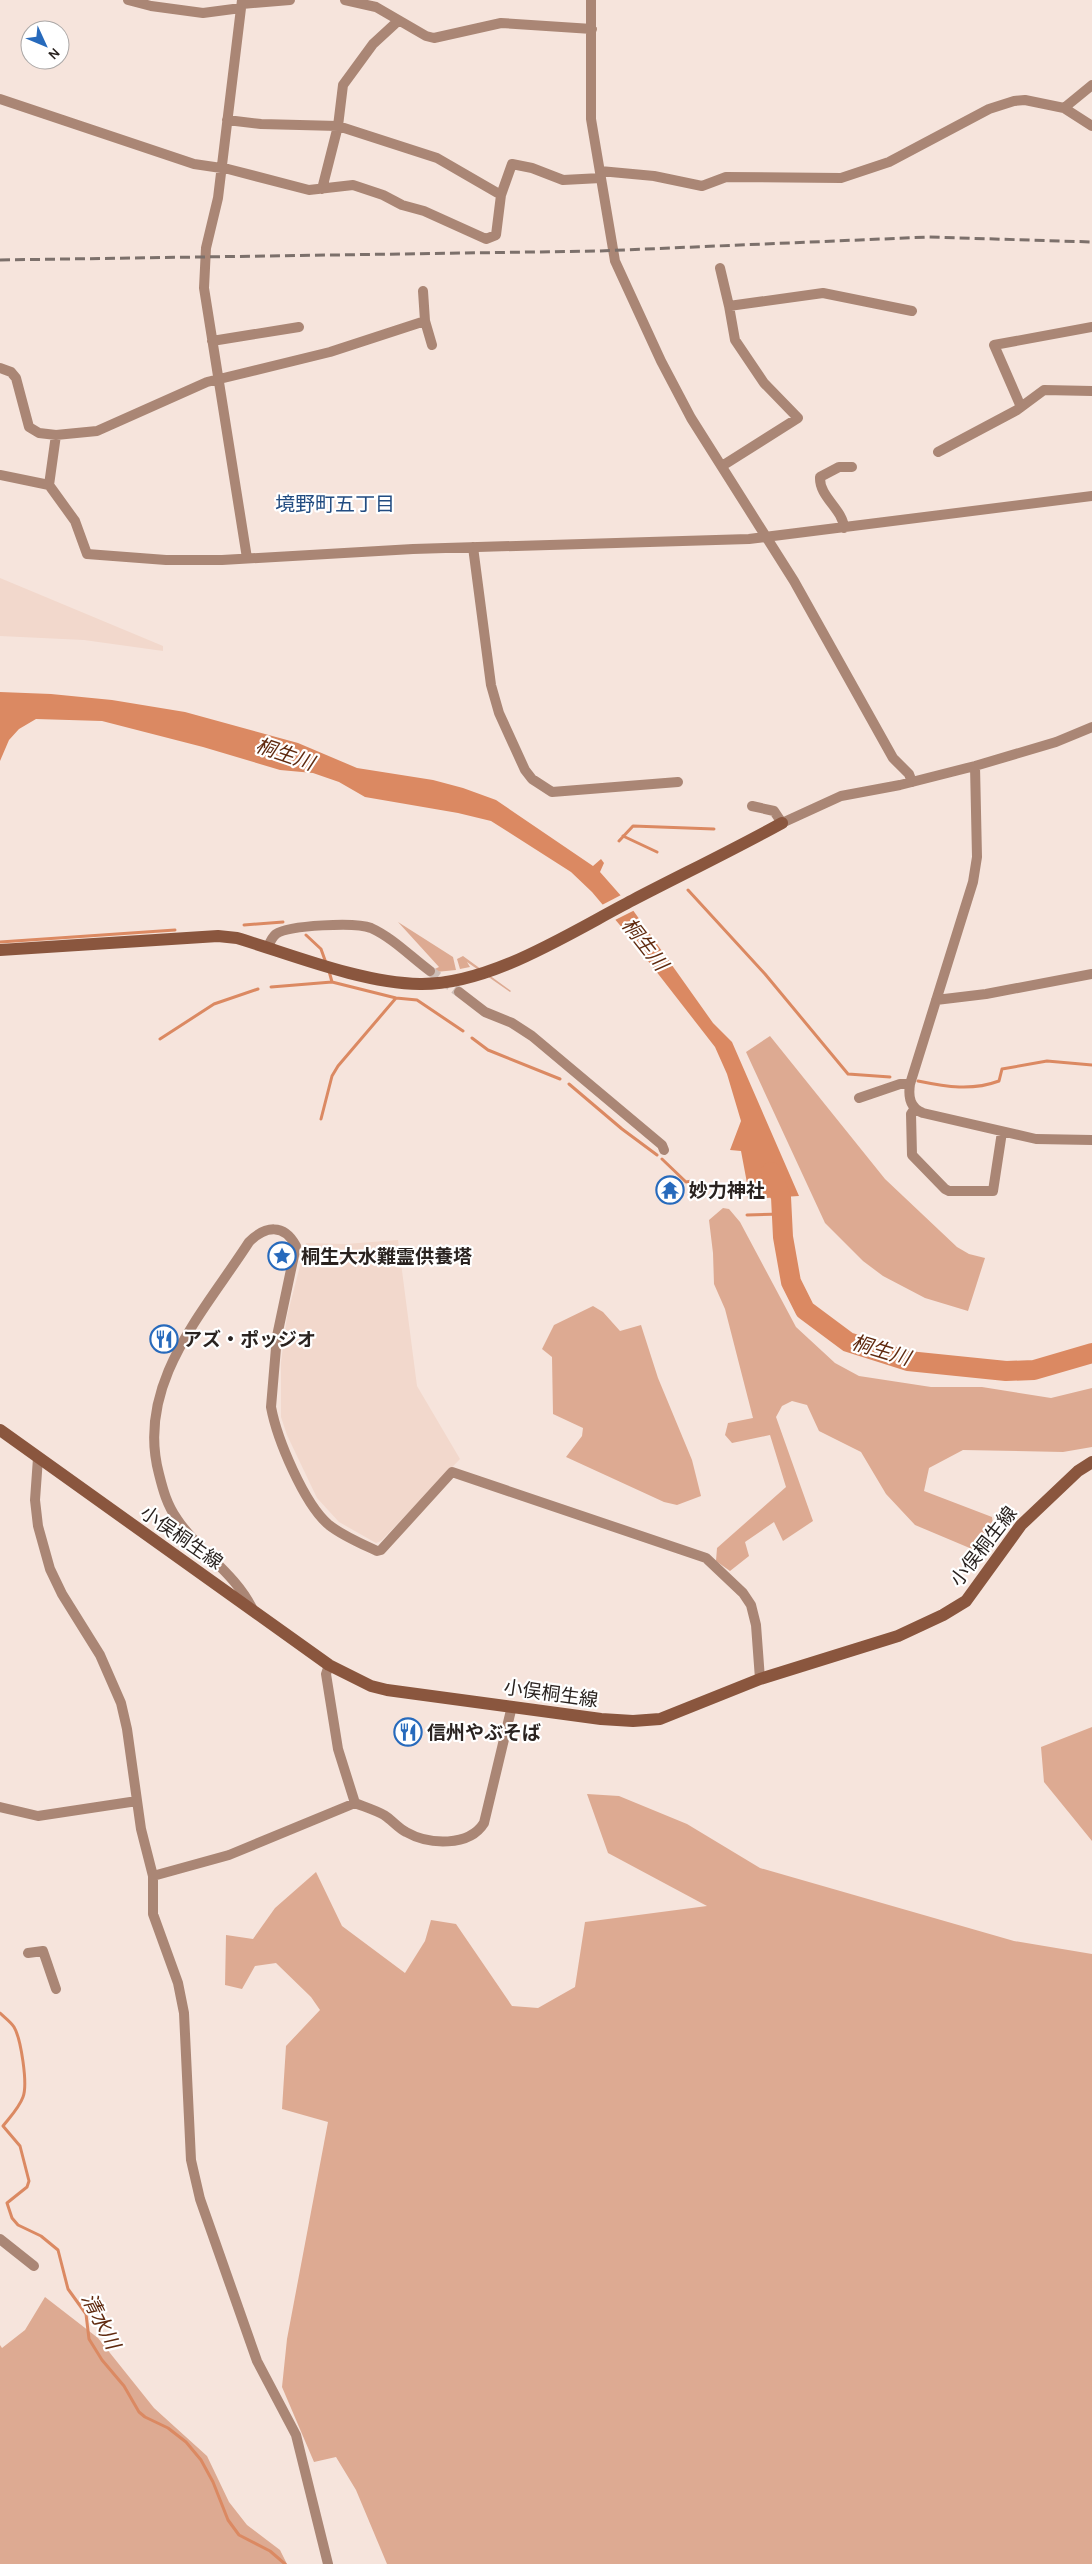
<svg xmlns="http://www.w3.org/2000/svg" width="1092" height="2564" font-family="Karla,'Noto Sans JP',sans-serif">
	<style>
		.built { fill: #f2d8cc }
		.green { fill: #ddaa92 }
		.water { fill: #db8962 }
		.pier { fill: #f6e4dc }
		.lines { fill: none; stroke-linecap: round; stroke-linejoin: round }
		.stream { stroke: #db8962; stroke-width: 3 }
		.river { stroke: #db8962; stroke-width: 20 }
		.street-tunnel { stroke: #cdbdb6; stroke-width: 10; stroke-dasharray: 10 5; stroke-linecap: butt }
		.street { stroke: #aa8675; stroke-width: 10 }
		.secondary { stroke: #8a563e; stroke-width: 12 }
		.rail { stroke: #7c706b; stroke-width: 3; stroke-dasharray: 10 5; stroke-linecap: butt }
		.labels { text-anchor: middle; stroke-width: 4.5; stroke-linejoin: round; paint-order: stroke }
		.poi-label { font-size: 19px; font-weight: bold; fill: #2a2320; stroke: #fff; text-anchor: start }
		.street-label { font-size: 19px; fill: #2a2320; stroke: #fff }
		.neighbourhood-label { font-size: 20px; fill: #224c81; stroke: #fff }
		.water-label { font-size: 20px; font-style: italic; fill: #602a0f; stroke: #fff }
	</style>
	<rect width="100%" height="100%" fill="#f6e4dc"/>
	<path class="built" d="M0,578L163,646V651L84,640L0,636Z
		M398,1240L417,1386L460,1459L381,1541L376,1543L339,1522L317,1498L287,1435L281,1417V1362L287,1316L306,1243L346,1244Z"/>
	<path class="green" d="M398,922L453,957L456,970L426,973L439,967Z
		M463,956L511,991L510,992L467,962L470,967L460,969L457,959Z
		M770,1036L885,1179L957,1247L969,1254L985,1258L968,1311L925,1298L883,1276L863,1261L825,1223L746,1052Z
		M723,1208L729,1209L740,1222L796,1327L835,1363L859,1376L931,1387H982L1051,1398L1092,1388V1447L1063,1452L963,1450L929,1468L924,1491L992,1517L995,1536L972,1549L915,1525L886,1494L861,1452L819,1431L807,1405L792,1401L782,1406L776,1417L813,1521L783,1541L774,1522L745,1542L749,1556L730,1571L716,1561L717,1548L786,1487L770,1435L732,1443L725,1435L728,1423L753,1418L725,1309L714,1284L713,1253L709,1220Z
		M593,1306L603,1312L620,1331L641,1325L658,1378L692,1460L701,1496L677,1505L664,1502L566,1457L582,1436L583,1428L553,1414L552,1357L542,1349L554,1325Z
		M1092,1727V1841L1044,1782L1041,1747Z
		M587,1794L619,1796L687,1824L760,1868L1014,1941L1092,1954V2564H387L356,2490L336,2457L314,2462L282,2387L287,2339L328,2122L282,2109L286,2046L320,2010L311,1997L276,1963L255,1966L242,1989L225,1985L226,1935L253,1939L275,1908L316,1872L342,1926L405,1973L425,1941L431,1920L456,1924L512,2006L538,2008L575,1987L585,1922L707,1906L608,1853Z
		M45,2297L98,2338L154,2408L207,2456L229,2502L247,2525L280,2550L287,2564H0V2345L2,2348L25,2330Z"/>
	<path class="water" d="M0,692L51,694L112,700L185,712L298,743L357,768L433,780L463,788L496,800L593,866L601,859L604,863L600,872L630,906L713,1023L732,1042L799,1196L748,1199L743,1186L747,1183L741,1151L730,1150L741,1121L727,1074L715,1047L624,930L592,892L571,872L491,821L458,813L365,797L339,782L313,773L280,770L203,747L102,721L36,719L19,729L9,740L0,761Z"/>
	<path class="pier" d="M623,894L635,910L613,921L600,906Z"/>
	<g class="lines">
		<path class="stream" d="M623,836L657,852
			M619,841L633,826L714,829
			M688,890L765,974L848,1074L890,1077
			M244,925L283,922
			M306,935L321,949L326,963
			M0,942L175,930
			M329,971L332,982L396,998L417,1000L463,1031
			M271,987L332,982
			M472,1038L488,1050L560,1079
			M160,1039L214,1004L258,989
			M918,1081C947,1087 972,1091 999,1081L1002,1069L1047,1061L1092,1065
			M569,1084L622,1129L657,1155
			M321,1119L332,1076L338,1066L396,998
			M662,1159L686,1182L692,1181
			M747,1215L782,1214
			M0,2013C4,2017 11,2022 14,2027C21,2039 28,2084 23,2097C19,2108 10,2117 3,2126L20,2146L29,2181L27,2187L7,2203L12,2218L18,2225L41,2236L58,2250L68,2289L86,2314L89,2339L102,2360L124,2386L139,2412L145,2417L168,2428L186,2442L201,2460L213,2482L228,2520L239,2535L270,2551L285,2564"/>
		<path class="river" d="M771,1172L781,1197L783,1237L791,1282L805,1310L848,1342L908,1361L1006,1371L1034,1370L1092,1353"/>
		<path class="street-tunnel" d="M430,971L459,992"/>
		<path class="street" d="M128,0L151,6L203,13L241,8
			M242,0L218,198L206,248L204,288L247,558
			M345,0L376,7L426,36L434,38L501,23L592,29
			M591,0V119L615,261L661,361L691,418L794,581L893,758L909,774L912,782
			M242,4L290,0
			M0,99L194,164L228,169L309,190L353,185L383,195L402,205L424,211L486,239L496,235L501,195L512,164L532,168L563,180L601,178
			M1064,108L1092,85
			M227,120L261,124L338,126L437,158L501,195
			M600,171L654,176L702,186L726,177L841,178L889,162L989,109L1014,101L1025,100L1064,108L1092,126
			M322,189L338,126L343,85L373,44L398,21
			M720,268L729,306
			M423,291L425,321L432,345
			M212,341L299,327
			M0,368L11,372L16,378L29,427L39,433L56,435L97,431L207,382L330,352L425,321
			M1021,407L994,345L1092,327
			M938,452L1017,410L1044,390L1092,391
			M722,466L798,418L764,383L735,340L729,306L823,293L912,311
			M0,475L49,485L75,521L87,554L166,560H222L413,549L749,539L1092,496
			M49,485L56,435
			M844,528C843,509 819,497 820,477L839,467H852
			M473,547L491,685L499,713L525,770L532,779L552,792L678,782
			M975,766L977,857L973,882L910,1084C908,1097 910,1108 923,1113L1036,1139L1092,1140
			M752,806L774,811L782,823L841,796L900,785L975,766L1056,742L1092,727
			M268,947C270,942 272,937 276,934C289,925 356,922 371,928C393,938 411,957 430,971
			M459,992L485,1012L512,1023L532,1036L662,1145L664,1150
			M936,1000L986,994L1092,974
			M859,1098L900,1084H910
			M915,1108L911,1114L912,1155L945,1189L949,1191H993L1002,1132
			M38,1458L35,1500L38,1526L50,1569L62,1594L100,1655L121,1703L127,1729L141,1829L153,1876V1914L178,1983L184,2013L191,2160L200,2199L257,2361L296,2435L328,2564
			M252,1608C235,1573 198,1551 177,1519C167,1505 163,1490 159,1474C135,1384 204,1312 249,1242C265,1226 284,1223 296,1246L277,1336L271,1407C277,1439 304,1504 329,1525C343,1536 360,1543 377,1551L381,1550L452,1472L706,1558L743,1593L751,1605L756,1625L760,1679
			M329,1665L326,1674L338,1749L355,1803
			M0,1807L38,1816L137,1801
			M153,1876L229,1855L355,1803C365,1807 375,1810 384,1815C392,1820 398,1828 406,1832C429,1845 469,1847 484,1823L512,1706
			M28,1953L43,1951L56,1989
			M0,2239L34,2266"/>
		<path class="secondary" d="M0,950L218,936L237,938C293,955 362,983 420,984C491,985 571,932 633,900C683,874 733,850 782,823
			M0,1430L329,1665L371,1686L387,1690L601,1719L633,1721L660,1719L760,1679L898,1636L943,1615L966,1601L1021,1525L1078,1471L1092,1462"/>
		<path class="rail" d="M0,260L599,251L929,237L1092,242"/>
	</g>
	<defs>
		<g id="temple-ring" transform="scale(1.4375)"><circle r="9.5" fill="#fff" stroke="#276abc" stroke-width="1.5"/><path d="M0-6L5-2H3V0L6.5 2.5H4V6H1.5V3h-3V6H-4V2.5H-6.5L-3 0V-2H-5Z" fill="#276abc"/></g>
		<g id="sight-ring" transform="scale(1.4375)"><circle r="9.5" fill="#fff" stroke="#276abc" stroke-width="1.5"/><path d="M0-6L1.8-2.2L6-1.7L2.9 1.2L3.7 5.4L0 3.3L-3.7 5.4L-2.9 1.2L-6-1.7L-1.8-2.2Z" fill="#276abc"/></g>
		<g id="restaurant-ring" transform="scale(1.4375)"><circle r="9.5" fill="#fff" stroke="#276abc" stroke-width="1.5"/><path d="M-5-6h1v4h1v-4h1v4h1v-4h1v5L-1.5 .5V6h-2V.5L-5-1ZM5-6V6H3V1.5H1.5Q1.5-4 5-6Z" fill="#276abc"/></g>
	</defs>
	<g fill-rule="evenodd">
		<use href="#temple-ring" x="670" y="1190"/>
		<use href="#sight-ring" x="282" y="1256"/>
		<use href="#restaurant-ring" x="164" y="1339"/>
		<use href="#restaurant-ring" x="408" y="1732"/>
	</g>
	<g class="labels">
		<g class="poi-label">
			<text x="689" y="1197">妙力神社</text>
			<text x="301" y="1263">桐生大水難霊供養塔</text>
			<text x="183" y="1346">アズ・ポッジオ</text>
			<text x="427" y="1739">信州やぶそば</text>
		</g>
		<g class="street-label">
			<text transform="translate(182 1537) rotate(35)" y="7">小俣桐生線</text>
			<text transform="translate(983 1546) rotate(-52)" y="7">小俣桐生線</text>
			<text transform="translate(551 1693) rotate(8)" y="7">小俣桐生線</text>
		</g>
		<g class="neighbourhood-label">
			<text x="335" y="511">境野町五丁目</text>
		</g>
		<g class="water-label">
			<text transform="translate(285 754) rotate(19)" y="7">桐生川</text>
			<text transform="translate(645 944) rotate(52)" y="7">桐生川</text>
			<text transform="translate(881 1350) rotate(17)" y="7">桐生川</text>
			<text transform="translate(101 2321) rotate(63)" y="7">清水川</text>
		</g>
	</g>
	<g transform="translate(45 45) rotate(134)"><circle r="24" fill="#ffffff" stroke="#aaa7a6"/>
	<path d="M0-4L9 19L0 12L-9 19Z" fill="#276abc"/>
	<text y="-8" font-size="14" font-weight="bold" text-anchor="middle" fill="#2a2320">N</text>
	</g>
</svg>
